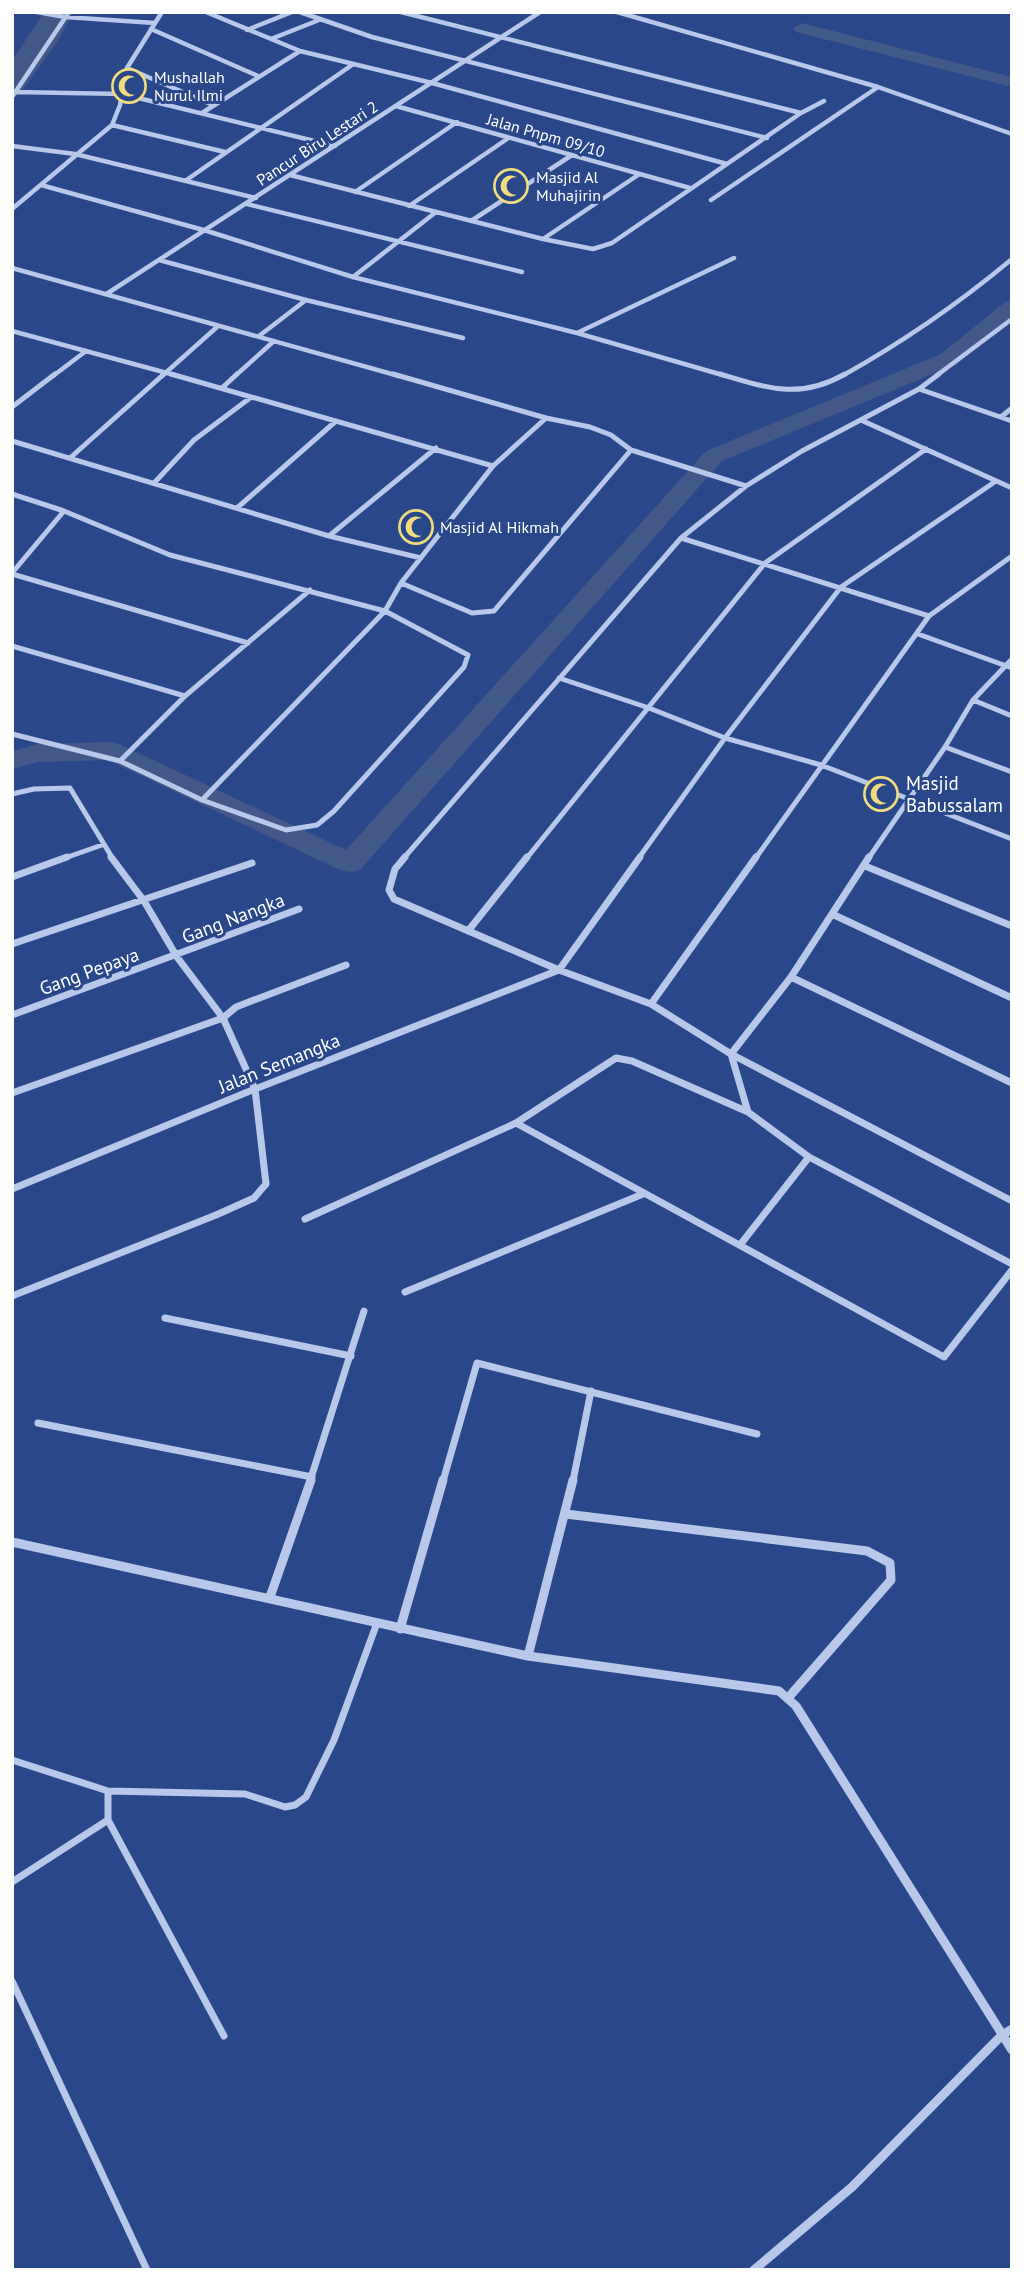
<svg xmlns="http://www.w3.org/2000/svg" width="1024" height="2282" font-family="'PT Sans',sans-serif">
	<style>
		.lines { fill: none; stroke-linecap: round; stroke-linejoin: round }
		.canal { fill: #425887; fill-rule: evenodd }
		.river { fill: #425887; fill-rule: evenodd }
		.service { stroke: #b7c8e9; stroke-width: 7 }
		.minor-far3 { stroke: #b7c8e9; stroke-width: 4.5 }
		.minor-far2 { stroke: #b7c8e9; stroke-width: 5 }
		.minor-far1 { stroke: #b7c8e9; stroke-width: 7 }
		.minor { stroke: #b7c8e9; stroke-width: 9 }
		.labels { text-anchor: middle; stroke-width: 6; stroke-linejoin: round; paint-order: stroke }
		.far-poi-label { font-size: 16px; fill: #fff; stroke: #29488a; text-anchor: start }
		.far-street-label { font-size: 16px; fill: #fff; stroke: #29488a }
		.poi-label { font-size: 19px; fill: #fff; stroke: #29488a; text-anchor: start }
		.street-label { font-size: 19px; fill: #fff; stroke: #29488a }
	</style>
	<rect width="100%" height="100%" fill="#29488a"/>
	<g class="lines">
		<path class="canal" d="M802,23L1012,77V87L796,32L793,28Z
			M1012,300V317L957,364L722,461L360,870L350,872L340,870L108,760L38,762L12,769V751L38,744L112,742L121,745L346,850L706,451L941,354L1005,302Z"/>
		<path class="river" d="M44,12H73L58,41L23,89L12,91V61Z"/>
		<path class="service" d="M12,1760L108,1791L245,1794L285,1807L295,1805L306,1797L334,1740L377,1623
			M108,1820L224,2036
			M12,1882L108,1820V1791
			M12,1981L147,2270"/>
		<path class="minor-far3" d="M37,12L65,17L155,23
			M206,12L300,51
			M300,12L372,37L767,138
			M401,12L801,113
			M617,12L878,87L1012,134
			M151,29L258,76
			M247,30L292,12
			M271,39L319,20
			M127,68L213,105
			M15,92L122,94L335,146
			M12,97L69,12
			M396,106L690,188
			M202,113L300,51L432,83L727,164
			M112,125L225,152
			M12,146L75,154L256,198
			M290,175L543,239L593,249L612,243L801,113L824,101
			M185,181L352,65
			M41,185L207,231L353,277L577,333L734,258
			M355,192L457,122
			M711,200L878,87
			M247,204L522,272
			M409,206L507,139
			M12,209L112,125L120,105L127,68L162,12
			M471,221L572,155
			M543,239L638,175
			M159,260L306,300L463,338
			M12,268L399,376
			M353,277L436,212
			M108,293L540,12
			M12,331L178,376
			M577,333L726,376
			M259,336L306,300
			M53,376L86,351
			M162,376L217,327
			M235,376L274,341
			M842,376C903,342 958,304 1012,259
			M936,376L1012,319"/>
		<path class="minor-far2" d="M171,374L493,466
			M393,374L546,418L590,427L611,435L631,450L746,486
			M720,374C767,388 800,400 845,374
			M222,388L237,374
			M919,389L1012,421
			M12,407L55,374
			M1001,417L1012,408
			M863,421L1012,488
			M12,441L329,536L421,558
			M70,458L164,374
			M155,482L194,440L250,398
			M12,494L64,511L170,555L385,611L468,655L464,667L334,811L317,825L286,830L202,800L120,761L12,734
			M237,508L336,421
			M329,536L436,448
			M681,538L929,616
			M12,573L64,511
			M12,574L248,643
			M401,583L472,613L494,611L631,450
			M918,634L1012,668
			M12,646L185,696
			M559,678L649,708L725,738L821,765L1012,839
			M973,700L1012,716
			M945,747L1012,772
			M120,761L185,696L310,590
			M12,794L34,789L70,788L113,859
			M202,800L385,611L401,583L493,466L546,418
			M62,859L102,845
			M403,859L681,538L746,486L802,451L919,389L939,374
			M526,859L765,563L926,449
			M638,859L725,738L841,587L996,481
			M755,859L929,616L1012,556
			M868,859L945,747L973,700L1012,659"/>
		<path class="minor-far1" d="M405,857L395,869L389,890L394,899L559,970L651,1004L731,1054L1012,1201
			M865,866L1012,926
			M12,877L67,857
			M832,914L1012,998
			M468,931L527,857
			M12,944L252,863
			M791,977L1012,1083
			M651,1004L756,857
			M12,1015L299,909
			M12,1093L223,1018L236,1007L346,965
			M748,1112L731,1054L791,977L869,857
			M516,1123L944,1357L1012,1270
			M12,1189L255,1089L559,970L640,857
			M305,1219L516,1123L616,1058L632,1061L748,1112L809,1157L1012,1264
			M740,1245L809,1157
			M405,1292L643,1194
			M12,1296L216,1215L254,1198L266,1184L255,1089L223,1018L177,957L144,901L111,857
			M165,1318L351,1356
			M38,1423L312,1477
			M310,1481L364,1311
			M443,1481L477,1363L757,1434
			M573,1481L591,1391"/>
		<path class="minor" d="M566,1514L867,1551L890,1563L891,1580L788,1698
			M12,1542L528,1656L779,1691L796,1706L1012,2050
			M270,1597L311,1480
			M400,1629L443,1480
			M528,1656L573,1480
			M754,2270L852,2187L1002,2035L1012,2029"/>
	</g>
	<defs>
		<g id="mosque-ring" transform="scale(1.75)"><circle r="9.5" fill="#29488a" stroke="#f0dc7e" stroke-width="1.5"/><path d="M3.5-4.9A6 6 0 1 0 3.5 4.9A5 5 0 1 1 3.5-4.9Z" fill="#f0dc7e"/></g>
	</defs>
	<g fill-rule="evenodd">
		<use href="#mosque-ring" x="129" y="86"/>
		<use href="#mosque-ring" x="511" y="186"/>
		<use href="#mosque-ring" x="416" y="527"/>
		<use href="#mosque-ring" x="881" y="794"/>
	</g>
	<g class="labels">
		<g class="far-poi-label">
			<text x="154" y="83">Mushallah<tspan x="154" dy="18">Nurul Ilmi</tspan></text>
			<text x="536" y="183">Masjid Al<tspan x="536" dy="18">Muhajirin</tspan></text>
			<text x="440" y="533">Masjid Al Hikmah</text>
		</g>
		<g class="far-street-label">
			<text transform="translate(546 135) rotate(16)" y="6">Jalan Pnpm 09/10</text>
			<text transform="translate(317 143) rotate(-33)" y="6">Pancur Biru Lestari 2</text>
		</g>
		<g class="poi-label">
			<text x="906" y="790">Masjid<tspan x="906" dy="22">Babussalam</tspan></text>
		</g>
		<g class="street-label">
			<text transform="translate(233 918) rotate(-21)" y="7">Gang Nangka</text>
			<text transform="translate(89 971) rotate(-20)" y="7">Gang Pepaya</text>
			<text transform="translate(279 1063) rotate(-22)" y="7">Jalan Semangka</text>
		</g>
	</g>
	<rect width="1024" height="2282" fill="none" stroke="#ffffff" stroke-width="28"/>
</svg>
